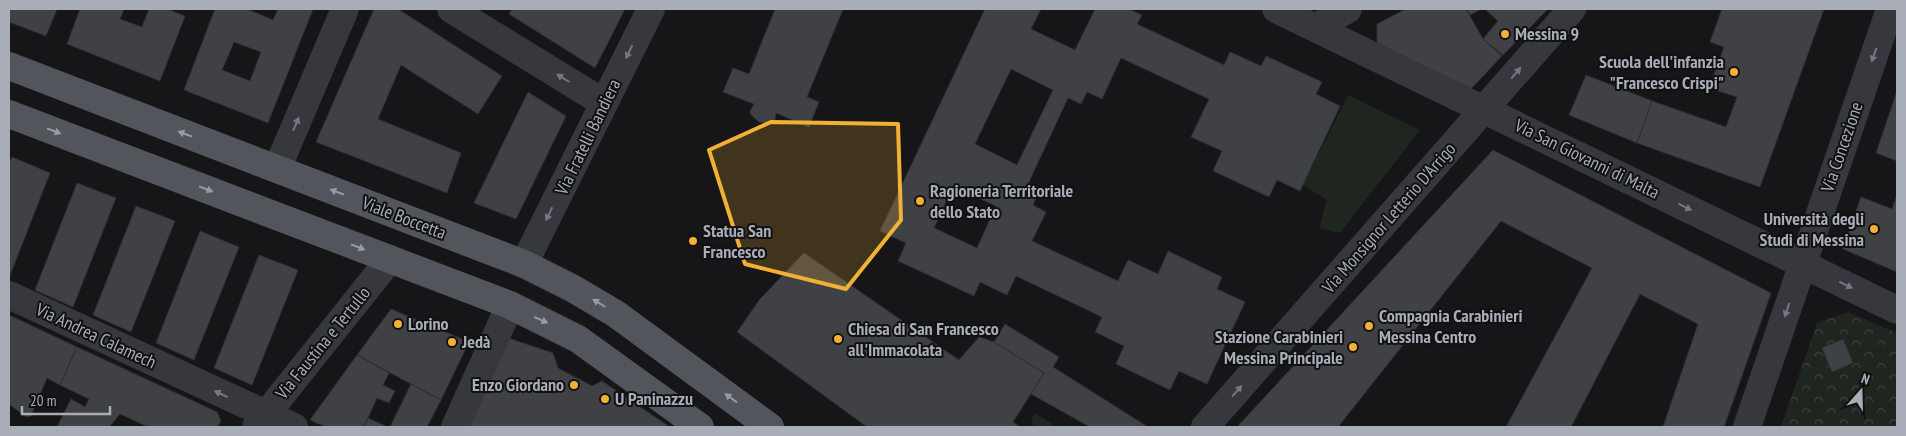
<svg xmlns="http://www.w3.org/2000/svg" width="1906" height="436" font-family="'PT Sans Narrow',sans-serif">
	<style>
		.grass { fill: #1e261f }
		.forest { fill: url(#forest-crowns) }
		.building { fill: #404145; stroke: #303034; fill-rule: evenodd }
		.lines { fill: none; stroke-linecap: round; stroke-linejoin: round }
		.minor { stroke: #37383d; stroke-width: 28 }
		.major { stroke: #53555c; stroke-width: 28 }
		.oneway { fill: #757881 }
		.oneway2 { fill: #979ba6 }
		.marked { fill: #f2b134; fill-opacity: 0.2; stroke: #f2b134; stroke-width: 4; stroke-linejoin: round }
		.poi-dot { fill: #f2b134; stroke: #111113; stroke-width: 2 }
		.labels { text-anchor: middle; stroke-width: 4; stroke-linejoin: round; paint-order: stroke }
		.poi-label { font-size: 18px; font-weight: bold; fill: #a8adb8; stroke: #111113; text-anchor: start }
		.street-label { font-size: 18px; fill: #a8adb8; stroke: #111113 }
	</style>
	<defs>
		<pattern id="forest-crowns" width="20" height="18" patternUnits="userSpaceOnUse" patternTransform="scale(1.25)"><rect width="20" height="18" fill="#1e261f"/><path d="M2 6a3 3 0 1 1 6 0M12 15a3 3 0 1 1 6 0" fill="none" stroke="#3c433d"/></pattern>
	</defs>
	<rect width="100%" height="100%" fill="#161618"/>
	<path class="grass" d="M1348,95L1420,130L1340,233L1319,228L1327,200L1303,185Z
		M1035,413L1057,427H1034L1031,421Z"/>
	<path class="forest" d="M1848,312L1897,333V427H1781L1817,323Z"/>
	<path class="building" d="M9,9H57L46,36L9,22Z
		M80,9H124L120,19L142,27L149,9H167L185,16L160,81L67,44Z
		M215,9H247L273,20L278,9H313L268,123L184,90ZM234,42L261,52L250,81L222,70Z
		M374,9H398L502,76L478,114L401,65L378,119L461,153L447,193L316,142Z
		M512,9H625L595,68L509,14Z
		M775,9H843L807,97L819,102L809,127L776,113L775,121L771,124L759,122L751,115L750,111L754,104L723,92L733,68L749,74Z
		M985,9H1041L1031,29L1075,50L1095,9H1129L1142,15L1137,24L1224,65L1230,52L1261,66L1266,56L1322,82L1316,94L1340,106L1300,191L1277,180L1269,197L1213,171L1222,151L1191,137L1209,99L1121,58L1102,99L1087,92L1081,104L1068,98L1028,184L1040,190L1033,205L1046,212L1032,241L1118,281L1128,260L1158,274L1168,251L1222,277L1217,289L1245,302L1207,384L1179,371L1170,390L1116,364L1124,346L1095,332L1102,317L1016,276L1007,295L980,282L974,296L898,261L906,243L880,231ZM1011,69L1053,90L1017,165L975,144ZM953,186L996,206L977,248L934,228Z
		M1406,9H1466L1483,39L1502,56L1468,92L1377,49V24Z
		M1467,9H1481L1470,15Z
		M1485,9H1548L1503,55L1483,39L1498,21Z
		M1722,9H1824L1760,187L1637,143L1652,101L1726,127L1737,97L1709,88L1724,47L1710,42Z
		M1586,75L1652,101L1637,143L1569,115Z
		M1897,91V161L1876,153Z
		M528,92L566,116L516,219L474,203Z
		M1493,150L1771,293L1724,427H1663L1698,324L1640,294L1571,427H1506L1592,268L1501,221L1338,427H1237Z
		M12,157L50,173L9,278V164Z
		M77,183L116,198L73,307L35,290Z
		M1897,195V272L1843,249L1861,197L1892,209Z
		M136,206L175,221L131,332L93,315Z
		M200,231L239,247L194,360L156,343Z
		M804,253L959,360L979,337L994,342L1044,373L1013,422L1020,427H867L737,332L760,299Z
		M259,255L298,270L252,385L214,368Z
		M391,309L469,342L441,400L357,355Z
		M9,315L77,347L60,385L47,378L31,416L26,417L9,404Z
		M1005,324L1059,357L1053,367L1148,427H1090L1031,394L1044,373L994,342Z
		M505,337L553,353L558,368L592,386L602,381L670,427H465Z
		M1843,339L1853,363L1832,372L1822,348Z
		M77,347L217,412L221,421L217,427H148L120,414L109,427H57L71,399L85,407L89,399L60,385Z
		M357,355L389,373L383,385L395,391L389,403L377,398L364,427H326L310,420Z
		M411,384L441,400L427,427H390Z
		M368,418L388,427H364Z"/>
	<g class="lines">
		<path class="minor" d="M451,9L604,103
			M1276,9L1897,310
			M1315,28L1348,9
			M277,169L345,9
			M524,264L651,9
			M9,295L294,427
			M256,427L390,259
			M455,427L510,305
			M1205,427L1572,9
			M1747,427L1890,9"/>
		<path class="major" d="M9,66L524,264L572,288L616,314L770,427
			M9,114L510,305L578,339L700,427"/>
	</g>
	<defs><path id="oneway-solid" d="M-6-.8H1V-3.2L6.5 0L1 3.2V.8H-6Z" transform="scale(1.25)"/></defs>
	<g class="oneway">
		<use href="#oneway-solid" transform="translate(629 52) rotate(116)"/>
		<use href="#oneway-solid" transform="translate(1874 55) rotate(109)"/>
		<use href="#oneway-solid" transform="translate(1516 73) rotate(-49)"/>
		<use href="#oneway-solid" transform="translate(563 78) rotate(-148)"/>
		<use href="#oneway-solid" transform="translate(296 124) rotate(-67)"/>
		<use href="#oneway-solid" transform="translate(1685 207) rotate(26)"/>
		<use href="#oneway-solid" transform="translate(549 214) rotate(116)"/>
		<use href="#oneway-solid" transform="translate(1846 285) rotate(26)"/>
		<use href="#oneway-solid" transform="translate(1787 310) rotate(109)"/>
		<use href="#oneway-solid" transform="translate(1237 391) rotate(-49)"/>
		<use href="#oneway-solid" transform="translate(221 394) rotate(-155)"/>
	</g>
	<g class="oneway2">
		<use href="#oneway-solid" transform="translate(54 131) rotate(21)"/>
		<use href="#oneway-solid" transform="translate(185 134) rotate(-159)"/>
		<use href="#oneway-solid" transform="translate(206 189) rotate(21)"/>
		<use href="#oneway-solid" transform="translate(337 192) rotate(-159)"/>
		<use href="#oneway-solid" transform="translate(358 247) rotate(21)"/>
		<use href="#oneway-solid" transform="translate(599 303) rotate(-148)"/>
		<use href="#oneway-solid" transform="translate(541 320) rotate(24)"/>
		<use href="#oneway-solid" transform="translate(731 398) rotate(-144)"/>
	</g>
	<path class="marked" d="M771,122L898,124L901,220L846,289L745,264L709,150Z"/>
	<g class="poi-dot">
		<circle cx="1505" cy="34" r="5"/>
		<circle cx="1734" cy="72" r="5"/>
		<circle cx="920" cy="201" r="5"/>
		<circle cx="1874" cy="229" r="5"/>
		<circle cx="693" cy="241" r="5"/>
		<circle cx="398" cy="324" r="5"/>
		<circle cx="1369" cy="326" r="5"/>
		<circle cx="838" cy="339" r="5"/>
		<circle cx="452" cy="342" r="5"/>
		<circle cx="1353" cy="347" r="5"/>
		<circle cx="574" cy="385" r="5"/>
		<circle cx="605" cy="399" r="5"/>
	</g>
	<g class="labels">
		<g class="poi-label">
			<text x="1515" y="40">Messina 9</text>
			<text x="1724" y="68" text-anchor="end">Scuola dell'infanzia<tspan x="1724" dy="21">"Francesco Crispi"</tspan></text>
			<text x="930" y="197">Ragioneria Territoriale<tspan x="930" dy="21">dello Stato</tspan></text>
			<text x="1864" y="225" text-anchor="end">Università degli<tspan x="1864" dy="21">Studi di Messina</tspan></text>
			<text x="703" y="237">Statua San<tspan x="703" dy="21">Francesco</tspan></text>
			<text x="1379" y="322">Compagnia Carabinieri<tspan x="1379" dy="21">Messina Centro</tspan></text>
			<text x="408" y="330">Lorino</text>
			<text x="848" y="335">Chiesa di San Francesco<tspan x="848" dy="21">all'Immacolata</tspan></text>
			<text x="1343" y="343" text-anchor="end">Stazione Carabinieri<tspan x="1343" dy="21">Messina Principale</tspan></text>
			<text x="462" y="348">Jedà</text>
			<text x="564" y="391" text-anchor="end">Enzo Giordano</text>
			<text x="615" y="405">U Paninazzu</text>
		</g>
		<g class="street-label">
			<text transform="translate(588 137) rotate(-64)" y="6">Via Fratelli Bandiera</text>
			<text transform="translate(1842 147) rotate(-71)" y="6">Via Concezione</text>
			<text transform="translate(1587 159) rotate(26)" y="6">Via San Giovanni di Malta</text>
			<text transform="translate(404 218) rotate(21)" y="6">Viale Boccetta</text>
			<text transform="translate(1389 218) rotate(-49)" y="6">Via Monsignor Letterio D'Arrigo</text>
			<text transform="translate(96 336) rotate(25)" y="6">Via Andrea Calamech</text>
			<text transform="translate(323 343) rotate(-51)" y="6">Via Faustina e Tertullo</text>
		</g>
	</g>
	<rect width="1906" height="436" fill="none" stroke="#a8adb8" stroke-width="20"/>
	<g transform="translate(1861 391) rotate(20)" stroke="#111113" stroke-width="4" paint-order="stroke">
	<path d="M0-4L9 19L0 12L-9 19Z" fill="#a8adb8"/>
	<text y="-8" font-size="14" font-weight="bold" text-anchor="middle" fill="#a8adb8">N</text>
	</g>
	<path d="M22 406v8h88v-8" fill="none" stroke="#a8adb8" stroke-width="2.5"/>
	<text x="30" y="406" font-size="15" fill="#a8adb8" stroke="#111113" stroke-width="4" paint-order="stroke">20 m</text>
</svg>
